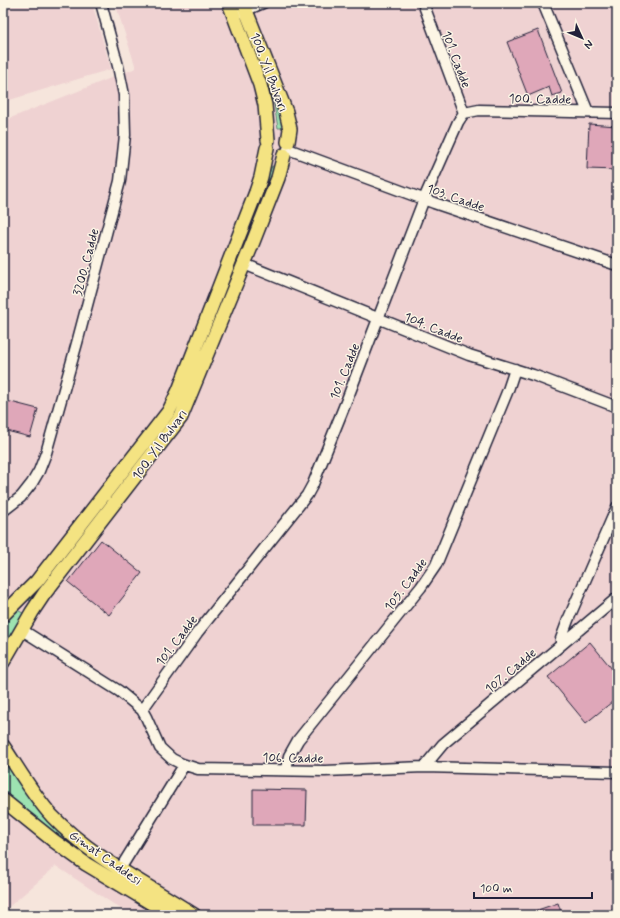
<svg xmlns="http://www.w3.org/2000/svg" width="620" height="918" font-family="Mynerve,sans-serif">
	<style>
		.built { fill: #efd2d2 }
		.green { fill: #9de3b1; stroke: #608276 }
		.building { fill: #dfa7b9; stroke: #22223b }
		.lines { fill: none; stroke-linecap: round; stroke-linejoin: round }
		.minor-casing { stroke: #22223b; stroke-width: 13 }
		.major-casing { stroke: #22223b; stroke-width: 16 }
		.minor { stroke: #fcf5e5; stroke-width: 10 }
		.major { stroke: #f4e382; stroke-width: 13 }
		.labels { text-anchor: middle; stroke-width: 3; stroke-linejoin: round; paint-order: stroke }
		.street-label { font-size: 13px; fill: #22223b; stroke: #fcf5e5 }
	</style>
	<rect width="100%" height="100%" fill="#f6e5dc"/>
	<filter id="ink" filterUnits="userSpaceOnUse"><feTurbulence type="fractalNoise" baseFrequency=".025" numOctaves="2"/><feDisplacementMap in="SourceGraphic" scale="8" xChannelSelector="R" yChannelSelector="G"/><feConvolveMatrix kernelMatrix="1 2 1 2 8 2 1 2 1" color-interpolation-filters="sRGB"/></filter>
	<g filter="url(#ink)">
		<path class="built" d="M3,3H92L111,69L3,102Z
			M115,3H617V915H130L56,866L3,912V121L136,68Z"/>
		<path class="green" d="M244,21L278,107L284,128H278L274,104L241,22Z
			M272,166L275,167L180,408L32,603L27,598L174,413L236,259Z
			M15,609L25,614L3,653V621Z
			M3,757L38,807L187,915H180L117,877L57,838L3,794Z"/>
		<path class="building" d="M538,30L562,93L552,96L549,87L528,96L507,42Z
			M589,124L617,126V170L587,169Z
			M3,400L38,409L30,437L3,430Z
			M101,540L142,573L109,615L68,582Z
			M590,642L617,675V698L586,723L548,677Z
			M253,789L307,790L306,825H253Z
			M558,903L562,915H527L526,914Z"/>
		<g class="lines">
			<g class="minor-casing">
				<path id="minor" d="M543,3L588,112
					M239,13L263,3
					M464,113L479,110L617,113
					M288,149L434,203L617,265
					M244,264L469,355L533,375L617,407
					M3,511L21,497L32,483L39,471L46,453L77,343L120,181L125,135L124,95L118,66L101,3
					M22,630L119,691L142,710L146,717L160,748L172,759L182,764L198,769L325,771L424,767L617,772
					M561,645V639L568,620L617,507
					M142,710L197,633L307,495L313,484L348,397L424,199L458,122L464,113L423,3
					M424,767L443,744L617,598
					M286,769L289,756L298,740L421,587L436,565L508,390L515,369
					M120,869L184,765"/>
			</g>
			<g class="major-casing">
				<path id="major" d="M229,3L260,85L265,105L268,140
					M243,3L286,112L290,129L288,142
					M3,615L37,581L169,411L179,390L256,192L261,177L267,148
					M3,662L32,612L44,594L181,417L251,247L278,178L284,155
					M3,746C19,770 33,795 52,816C92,858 147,884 194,915
					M3,800L54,841L86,864L171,915"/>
			</g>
			<use href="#minor" class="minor"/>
			<use href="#major" class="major"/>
		</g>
	</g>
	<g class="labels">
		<g class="street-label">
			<text transform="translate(457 59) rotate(69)" y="5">101. Cadde</text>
			<text transform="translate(270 72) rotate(69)" y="5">100. Yıl Bulvarı</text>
			<text transform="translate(540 98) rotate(1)" y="5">100. Cadde</text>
			<text transform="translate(456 197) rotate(19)" y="5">103. Cadde</text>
			<text transform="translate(85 262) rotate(-75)" y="5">3200. Cadde</text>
			<text transform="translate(434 327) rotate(22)" y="5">104. Cadde</text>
			<text transform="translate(344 371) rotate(-68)" y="5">101. Cadde</text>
			<text transform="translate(159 444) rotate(-54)" y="5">100. Yıl Bulvarı</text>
			<text transform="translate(405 584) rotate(-53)" y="5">105. Cadde</text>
			<text transform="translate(176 640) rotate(-53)" y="5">101. Cadde</text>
			<text transform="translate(510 670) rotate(-40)" y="5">107. Cadde</text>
			<text transform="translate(293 757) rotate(1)" y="5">106. Cadde</text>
			<text transform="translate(106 857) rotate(35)" y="5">Gimat Caddesi</text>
		</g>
	</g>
	<rect width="620" height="918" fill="none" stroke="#fcf5e5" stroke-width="16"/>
	<rect x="8" y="8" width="604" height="902" fill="none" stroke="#22223b" stroke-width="1.5" filter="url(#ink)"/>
	<g transform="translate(582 38) rotate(134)" stroke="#fcf5e5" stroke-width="3" paint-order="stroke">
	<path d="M0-3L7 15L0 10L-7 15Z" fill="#22223b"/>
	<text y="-6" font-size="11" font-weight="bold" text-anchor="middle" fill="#22223b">N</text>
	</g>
	<path d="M474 892v6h118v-6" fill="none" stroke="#22223b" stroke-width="2"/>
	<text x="480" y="892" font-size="12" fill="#22223b" stroke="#fcf5e5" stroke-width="3" paint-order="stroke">100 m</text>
</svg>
